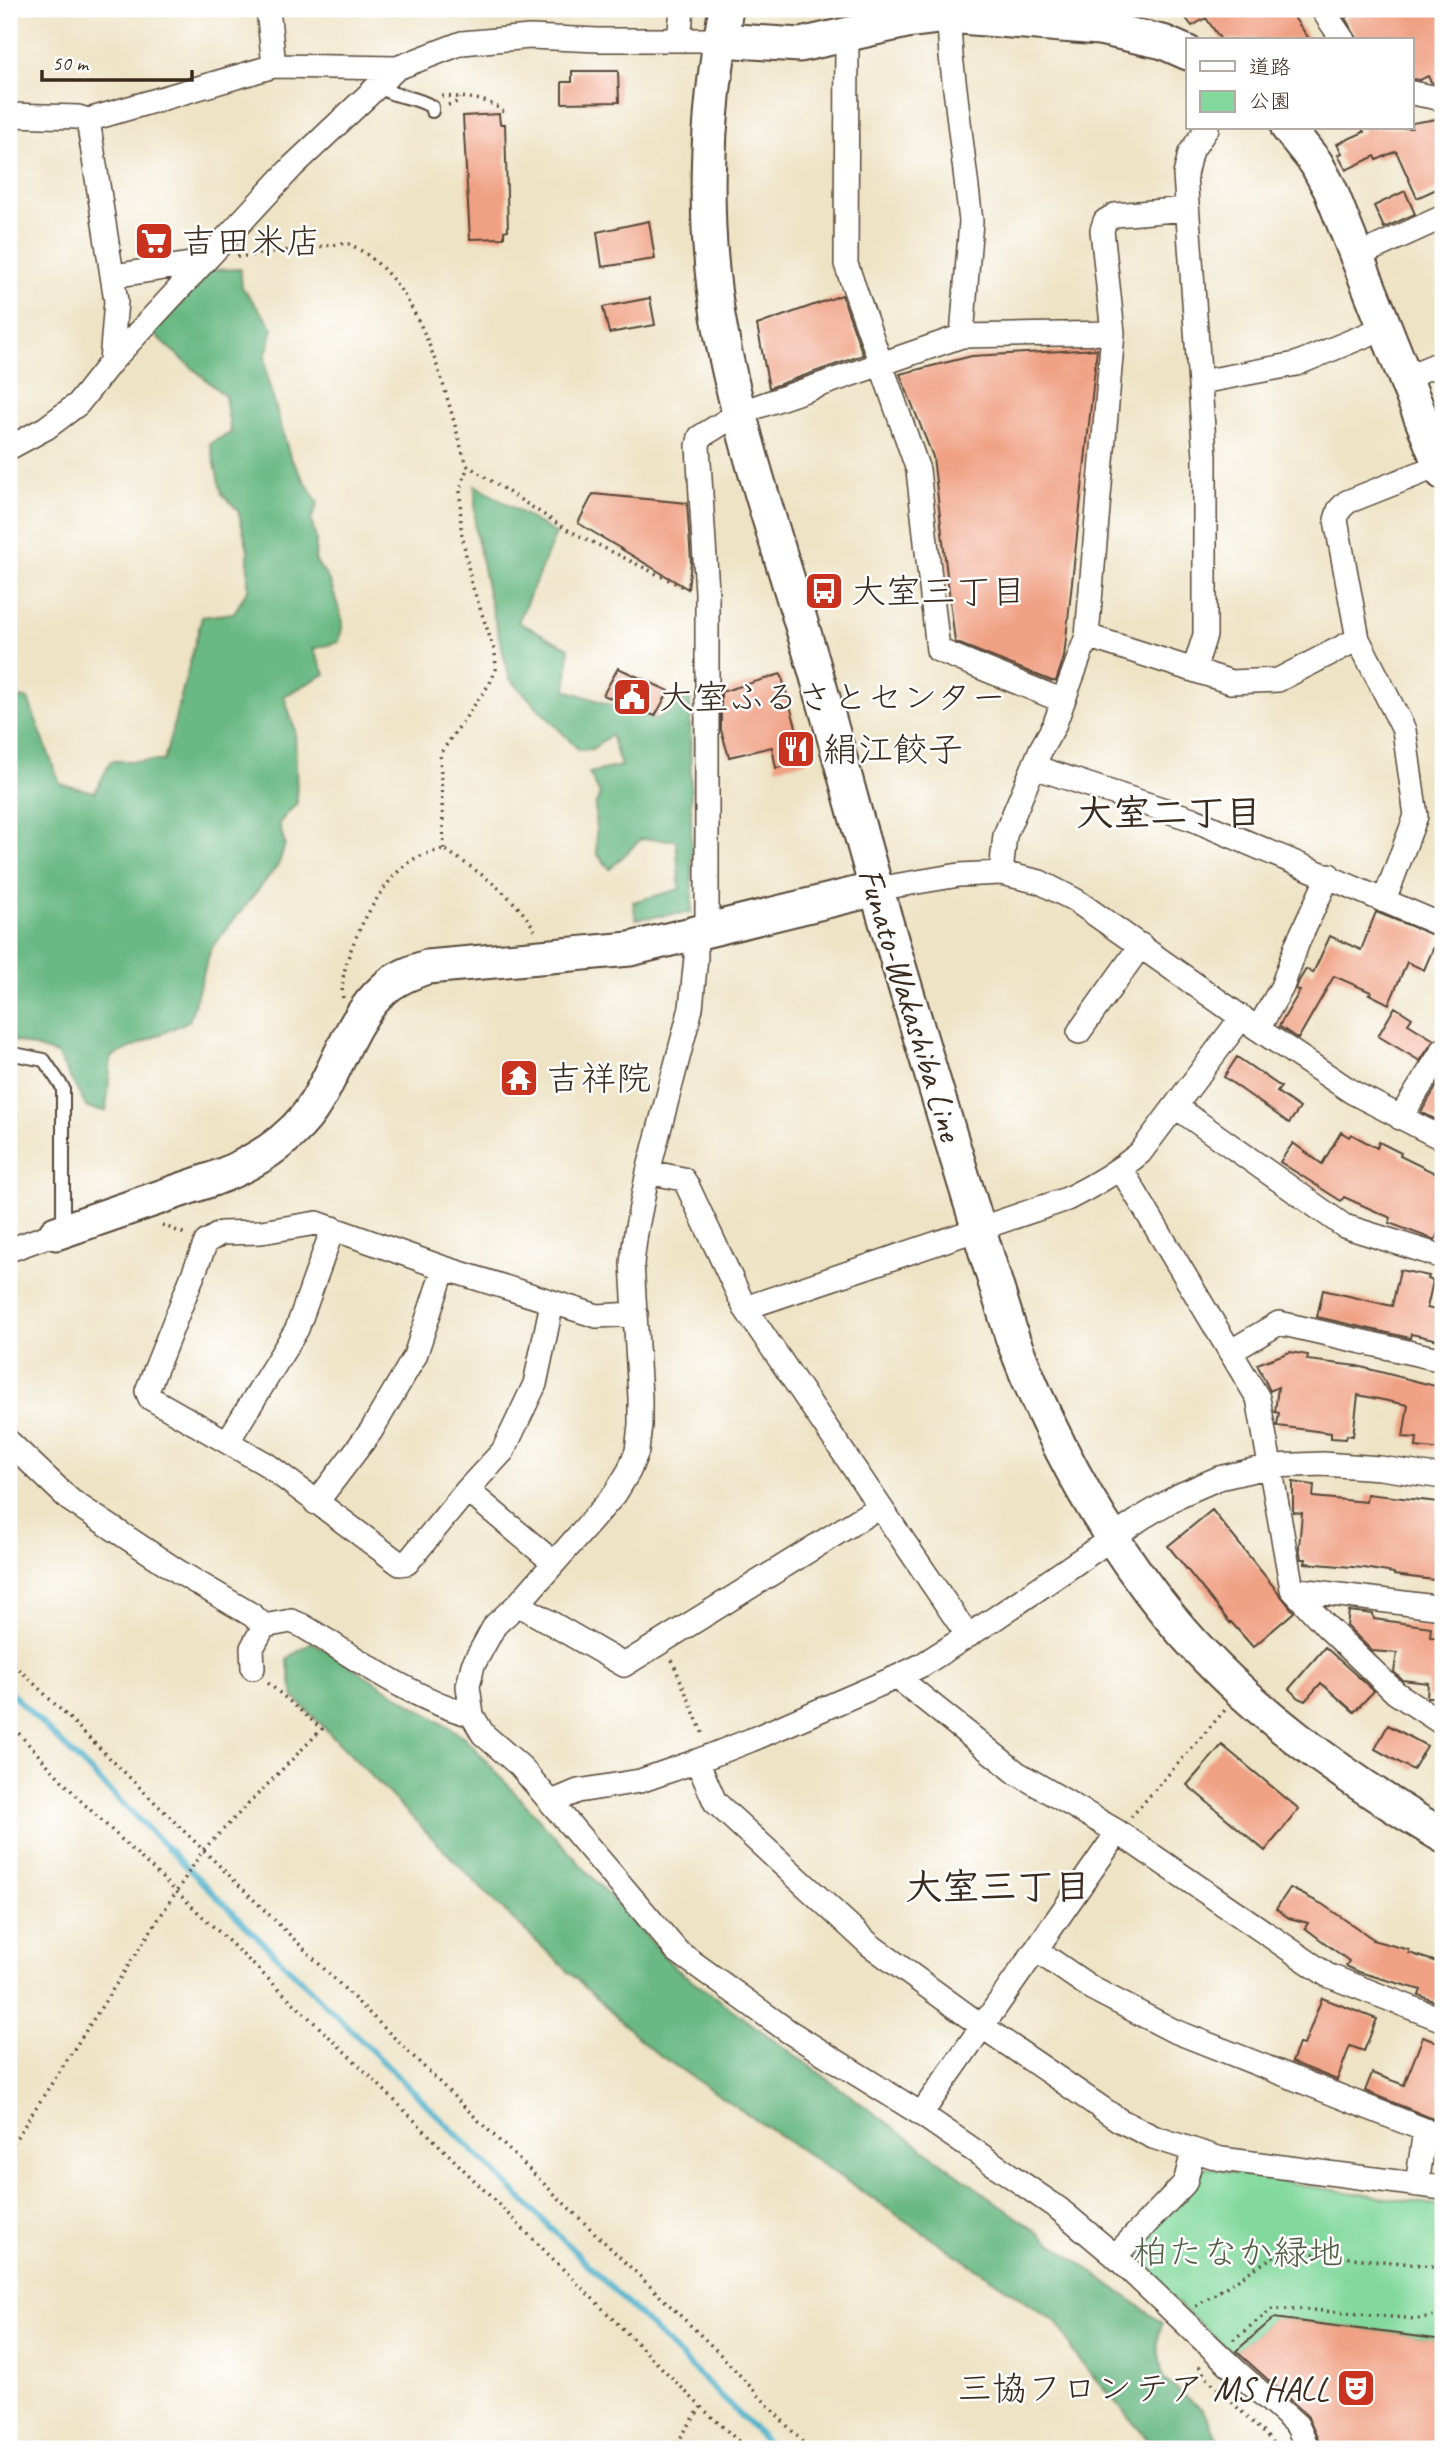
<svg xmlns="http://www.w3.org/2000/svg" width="1452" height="2458" font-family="Caveat,'Klee One',sans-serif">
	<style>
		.green { fill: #83d99d; stroke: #5f825e; stroke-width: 2 }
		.forest { fill: #6ab984; stroke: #527251; stroke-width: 2 }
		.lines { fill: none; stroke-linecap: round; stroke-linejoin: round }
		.stream { stroke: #47aec7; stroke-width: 6 }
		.building { fill: #f0a184 }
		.lane-casing { stroke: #564637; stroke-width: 16 }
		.street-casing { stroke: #564637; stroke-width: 26 }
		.secondary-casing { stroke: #564637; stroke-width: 37 }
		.path { stroke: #564637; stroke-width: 3.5; stroke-dasharray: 2 5; stroke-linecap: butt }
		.lane { stroke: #fff; stroke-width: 12 }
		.street { stroke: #fff; stroke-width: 23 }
		.secondary { stroke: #fff; stroke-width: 33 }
		.labels { text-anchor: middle; stroke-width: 5; stroke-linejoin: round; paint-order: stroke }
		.poi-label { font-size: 35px; fill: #3b2a1e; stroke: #fff; text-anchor: start }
		.street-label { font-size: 35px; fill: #3b2a1e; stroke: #fff }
		.park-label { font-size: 35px; fill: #515f44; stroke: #fff }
		.neighbourhood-label { font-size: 37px; font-weight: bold; fill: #3b2a1e; stroke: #fff }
	</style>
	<rect width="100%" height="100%" fill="#fff"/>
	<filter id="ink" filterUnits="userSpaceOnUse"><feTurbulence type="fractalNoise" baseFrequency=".0143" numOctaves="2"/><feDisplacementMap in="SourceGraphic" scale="14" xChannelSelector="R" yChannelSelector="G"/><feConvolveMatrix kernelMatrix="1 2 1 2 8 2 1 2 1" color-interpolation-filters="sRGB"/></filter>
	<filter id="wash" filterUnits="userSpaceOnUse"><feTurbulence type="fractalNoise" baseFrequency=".00686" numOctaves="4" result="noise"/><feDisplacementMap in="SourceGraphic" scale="28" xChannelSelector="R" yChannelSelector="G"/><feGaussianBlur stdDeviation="1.57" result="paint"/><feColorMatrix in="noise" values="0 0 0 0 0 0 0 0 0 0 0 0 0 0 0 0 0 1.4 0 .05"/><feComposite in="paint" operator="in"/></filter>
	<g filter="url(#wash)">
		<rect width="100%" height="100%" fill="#eee3c5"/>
		<path class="green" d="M1206,2167L1318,2188L1443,2206V2340L1274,2318L1233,2354L1136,2266L1132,2252L1199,2171Z"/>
		<path class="forest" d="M240,269L242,287L273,328L265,358L267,378L290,457L318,503L311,520L316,539L315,560L330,582L343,622L339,642L313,649L325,674L284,696L295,730L297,803L279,823L285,845L278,865L211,948L189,1021L111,1057L106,1111L87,1108L57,1054L9,1039V695L28,699L60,784L95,792L111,761H164L202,617L234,613L248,589V549L238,510L222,494L210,443L231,433L225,396L152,333L212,270Z
			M475,485L556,534L518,622L569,648L566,690L655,720L690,696L692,912L636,919L633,902L680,889L676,840L641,839L610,869L597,854L595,807L600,794L589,773L621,766L611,735L592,749L579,750L510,679L489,597L475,529Z
			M312,1642L464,1737L675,1968L1162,2323L1157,2342L1163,2379L1203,2410L1223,2449H1156L1075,2355L1059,2324L649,2048L495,1902L294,1697L287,1659Z"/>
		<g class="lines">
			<path class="stream" d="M9,1691L774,2449"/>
		</g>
		<g id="blocks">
			<path class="building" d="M1179,9H1288L1310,40H1221L1206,18L1192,26Z
				M1361,9H1443V79L1434,83L1431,82L1428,76L1420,80L1412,79V40H1358L1345,18Z
				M572,71H618L619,102L562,103V82H572Z
				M499,114L500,124H505L508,230L504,231V238L470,239L463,116Z
				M1443,118V186L1417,198L1396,151L1377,160L1375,156L1346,170L1338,155L1342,153L1337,144L1364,132L1362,128H1412V123Z
				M1405,191L1415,214L1384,228L1374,206Z
				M649,221L655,259L602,267L597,232Z
				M842,295L863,355L769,388L757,325Z
				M650,298L655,325L609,333L603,307Z
				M1097,349L1064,657L1056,681H1052L955,642L933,457L900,374L972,356Z
				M593,494L687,503L691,562L688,589L578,523Z
				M618,668L669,691L655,716L603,695Z
				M781,674L806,762L776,768L772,747L729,757L721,730V692Z
				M1376,912L1438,937L1424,970L1407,962L1389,1004L1369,994L1371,992L1334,976L1298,1039L1279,1026L1300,991L1296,989L1299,981L1306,969L1313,973L1330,936L1361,950Z
				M1395,1007L1412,1018L1408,1024L1434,1040L1420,1061L1378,1036Z
				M1237,1057L1281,1087L1277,1092L1300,1108L1289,1123L1224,1077Z
				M1443,1076V1111L1438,1121L1421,1112Z
				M1341,1132L1349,1137L1351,1134L1377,1148L1379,1142L1401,1153L1400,1156L1443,1177V1222L1435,1240L1389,1223L1391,1218L1344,1197L1341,1201L1280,1162L1293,1143L1322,1164Z
				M1400,1270L1429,1276L1428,1279L1433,1281L1427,1308L1443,1312V1341L1411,1334L1410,1338L1317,1317L1323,1290L1392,1306Z
				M1290,1352L1308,1355L1307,1360L1357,1366L1443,1388V1450L1416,1447L1417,1438L1403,1437L1408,1405L1358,1395L1353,1436L1347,1435L1346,1439L1331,1438V1433L1277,1426L1279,1413L1275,1412L1278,1387L1270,1391L1257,1364Z
				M1293,1482L1314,1485L1313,1497L1366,1502L1367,1494L1438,1502L1437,1511L1443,1512V1581L1394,1575V1573L1364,1568L1305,1563L1306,1559H1301L1299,1547L1302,1513L1293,1512Z
				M1212,1510L1294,1612L1253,1647L1231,1622L1230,1623L1168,1546Z
				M1349,1611L1373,1614L1374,1619L1431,1627L1430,1637L1443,1638V1697H1427L1428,1683L1402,1680L1394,1672L1397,1653L1372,1651L1347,1626Z
				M1325,1647L1374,1691L1354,1712L1321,1683L1305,1701L1298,1698L1289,1689Z
				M1388,1725L1427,1746L1413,1770L1375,1749Z
				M1222,1745L1299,1809L1265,1851L1187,1785Z
				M1290,1888L1322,1904L1373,1939L1372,1940L1409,1950V1953L1443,1964V2005L1419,1995L1421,1990L1359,1972L1346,1966L1349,1961L1305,1928L1308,1923L1289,1918L1276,1909Z
				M1322,1998L1377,2019L1364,2051L1350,2046L1337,2080L1292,2062L1299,2044L1304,2045Z
				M1423,2037L1443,2045V2123L1365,2091L1372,2073L1404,2085Z
				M1274,2318L1443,2340V2449H1322L1307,2415L1236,2351Z"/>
		</g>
	</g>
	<g filter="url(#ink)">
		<use href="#blocks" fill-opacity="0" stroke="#564637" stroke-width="2"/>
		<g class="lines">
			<g class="lane-casing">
				<path id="lane" d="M378,86C394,98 414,95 432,107V111
					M9,1053L44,1060L63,1088V1228"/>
			</g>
			<g class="street-casing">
				<path id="street" d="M268,9L274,66
					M948,9L951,56L971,221L962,336
					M1322,9L1343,40
					M847,35L846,264L918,470L938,650L1063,701
					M679,40L682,9
					M1412,93L1443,99
					M9,115L78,117L88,120L274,66L397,68
					M88,120L116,301L111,362
					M1357,256L1443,217
					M113,276L203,262
					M1406,377L1443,362
					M1201,382L1296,364L1386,327
					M9,448L46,428L78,404L111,362L293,166L397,68L462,43L530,37L598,40H720
					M1087,636L1231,682L1278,680L1358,639
					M1194,670L1205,635V456L1185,175L1190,153L1207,128
					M1034,767L1192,819L1439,924L1443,923
					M1001,873L1005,835L1041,749L1054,726L1087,636L1113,333L1102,230L1105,221L1115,215L1187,209
					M876,889L959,875L1001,873L1040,882L1075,900L1258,1029L1352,1092L1443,1139
					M1384,901L1416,816L1404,730L1358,639L1336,520L1339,510L1347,502L1443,464
					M707,932V592L698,446L700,437L739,413L962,336L1113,333
					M695,934L696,957L691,1008L648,1172L636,1232L632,1263L640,1397V1425L637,1451L629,1471L615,1494L518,1604L495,1625L473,1665L468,1686L472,1715L483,1734L520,1766L677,1951L788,2031L921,2114L1059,2209L1115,2256L1235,2370L1297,2425L1308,2449
					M1258,1029L1282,987L1297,944L1329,875
					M1079,1032L1141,945
					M1176,1107L1344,1226L1443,1257
					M1400,1118L1443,1050
					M1121,1169L1258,1398L1292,1589L1326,1626L1396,1693L1443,1724
					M648,1172L683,1179L687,1185L745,1308L968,1636
					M9,1250L56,1233
					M745,1308L1067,1199C1093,1186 1117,1172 1140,1153L1242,1017
					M1230,1352L1279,1323L1443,1360
					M228,1441L297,1329L333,1228
					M9,1442L70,1500L179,1572L252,1615L264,1626
					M467,1490L503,1451L535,1384L552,1303
					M316,1503L371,1431L415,1356L444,1268
					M553,1562L467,1490L407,1563L400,1564L266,1464L150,1398L147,1391L206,1242L221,1233L261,1232L317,1223L444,1268L597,1316L636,1314
					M1292,1589L1443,1608
					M518,1604L624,1665L879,1507
					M253,1668L252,1648L264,1626L291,1621L301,1625C354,1656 413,1700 472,1715
					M897,1677L1017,1773L1118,1832L1327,1975L1443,2020
					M697,1761L715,1802L870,1945L983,2027L1119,2120L1153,2137L1221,2159L1443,2188
					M552,1802L578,1791L640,1781L697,1761L751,1740L897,1677L922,1665L994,1619L1143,1517L1180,1495L1219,1478L1271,1466L1323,1464L1380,1468L1443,1477
					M1036,1950L1093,1989L1172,2030L1425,2130L1417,2185
					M921,2114L1118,1832
					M1115,2256L1185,2183L1193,2152"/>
			</g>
			<g class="secondary-casing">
				<path id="secondary" d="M726,9C705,116 701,231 722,338C746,460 790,578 823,698C841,760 857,822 875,884C919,1037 966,1188 1013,1340C1051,1440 1102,1534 1170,1617C1244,1707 1343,1777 1443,1836
					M720,40L800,45L907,21L947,16L1099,28L1163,42L1188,53
					M1288,128L1316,163L1330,189L1443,473
					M56,1233L213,1179C248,1166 282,1146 306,1117C336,1078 347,1022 384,989C396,978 412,972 427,967L630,949L876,889"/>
			</g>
			<path class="path" d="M442,96C464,98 489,96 505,114
				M448,105L457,102L460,98
				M237,257L347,243C420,276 443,384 463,454L468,466L566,529L685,588
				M444,849L440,754L490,683L496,669L495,652L471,582L461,529L460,489L468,466
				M343,998C336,962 379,883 409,862C419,855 433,852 444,849C479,872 513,894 535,930
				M162,1225L188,1235
				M9,1659L480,2122L717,2351L809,2449
				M672,1660L704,1737
				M9,1723L80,1800L362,2068L701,2407L747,2449
				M1131,1817L1225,1710
				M9,2149L204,1849L322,1729L268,1683
				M1196,2306L1282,2251L1443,2267
				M1233,2340L1272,2309H1301L1416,2319L1443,2314
				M1199,2366L1206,2377L1280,2449
				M673,2449L701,2407"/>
			<use href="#lane" class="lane"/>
			<use href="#street" class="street"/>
			<use href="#secondary" class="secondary"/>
		</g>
	</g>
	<defs>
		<g id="supermarket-square" transform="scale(2.0125)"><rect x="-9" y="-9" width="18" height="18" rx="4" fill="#c8321e" stroke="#fff"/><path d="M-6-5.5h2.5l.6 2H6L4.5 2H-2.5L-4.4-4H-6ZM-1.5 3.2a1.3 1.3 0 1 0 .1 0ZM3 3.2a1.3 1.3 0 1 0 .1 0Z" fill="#fff"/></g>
		<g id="bus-square" transform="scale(2.0125)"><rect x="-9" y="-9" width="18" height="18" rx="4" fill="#c8321e" stroke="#fff"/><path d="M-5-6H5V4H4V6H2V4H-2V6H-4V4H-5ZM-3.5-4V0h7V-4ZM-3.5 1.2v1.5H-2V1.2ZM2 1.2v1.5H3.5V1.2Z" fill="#fff"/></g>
		<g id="civic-square" transform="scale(2.0125)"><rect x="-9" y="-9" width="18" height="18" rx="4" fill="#c8321e" stroke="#fff"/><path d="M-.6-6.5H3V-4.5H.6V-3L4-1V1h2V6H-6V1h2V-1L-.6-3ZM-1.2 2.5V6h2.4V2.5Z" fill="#fff"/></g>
		<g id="restaurant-square" transform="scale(2.0125)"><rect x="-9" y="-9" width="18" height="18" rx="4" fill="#c8321e" stroke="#fff"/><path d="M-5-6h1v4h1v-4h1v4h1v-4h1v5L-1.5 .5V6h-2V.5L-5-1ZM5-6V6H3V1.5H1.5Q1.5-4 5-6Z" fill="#fff"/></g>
		<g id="temple-square" transform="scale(2.0125)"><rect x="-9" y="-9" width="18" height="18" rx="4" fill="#c8321e" stroke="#fff"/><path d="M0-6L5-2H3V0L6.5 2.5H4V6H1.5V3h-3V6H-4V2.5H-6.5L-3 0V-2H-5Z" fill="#fff"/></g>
		<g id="theatre-square" transform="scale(2.0125)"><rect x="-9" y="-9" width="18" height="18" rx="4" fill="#c8321e" stroke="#fff"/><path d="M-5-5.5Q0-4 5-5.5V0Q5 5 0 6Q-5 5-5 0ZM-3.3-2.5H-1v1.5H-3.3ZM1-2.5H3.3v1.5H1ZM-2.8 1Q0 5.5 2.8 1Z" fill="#fff"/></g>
	</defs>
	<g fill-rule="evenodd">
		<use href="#supermarket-square" x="154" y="241"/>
		<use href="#bus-square" x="824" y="591"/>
		<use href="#civic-square" x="632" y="697"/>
		<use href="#restaurant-square" x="796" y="749"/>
		<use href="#temple-square" x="519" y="1078"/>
		<use href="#theatre-square" x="1356" y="2388"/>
	</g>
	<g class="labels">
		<g class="poi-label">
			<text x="181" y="253">吉田米店</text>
			<text x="851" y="603">大室三丁目</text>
			<text x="659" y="709">大室ふるさとセンター</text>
			<text x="823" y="761">絹江餃子</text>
			<text x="546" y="1090">吉祥院</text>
			<text x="1329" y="2400" text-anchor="end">三協フロンテア MS HALL</text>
		</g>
		<g class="street-label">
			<text transform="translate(911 1004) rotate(73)" y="12">Funato-Wakashiba Line</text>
		</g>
		<g class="park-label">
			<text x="1238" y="2264">柏たなか緑地</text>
		</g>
		<g class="neighbourhood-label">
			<text x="1169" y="825">大室二丁目</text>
			<text x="998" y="1899">大室三丁目</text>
		</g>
	</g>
	<rect width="1452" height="2458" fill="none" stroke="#fff" stroke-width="35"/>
	<rect x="1186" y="38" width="228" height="91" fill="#ffffff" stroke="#b1aaa5" stroke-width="2"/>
	<rect x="1200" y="61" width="35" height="10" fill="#ffffff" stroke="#b1aaa5" stroke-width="2"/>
	<text x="1249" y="74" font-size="21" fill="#3b2a1e">道路</text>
	<rect x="1200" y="91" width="35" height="21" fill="#83d99d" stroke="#b1aaa5" stroke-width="2"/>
	<text x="1249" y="108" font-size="21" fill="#3b2a1e">公園</text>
	<path d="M42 70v10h150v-10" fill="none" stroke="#3b2a1e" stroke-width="3.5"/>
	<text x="52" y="70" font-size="21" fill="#3b2a1e" stroke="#ffffff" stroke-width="5" paint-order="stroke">50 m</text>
</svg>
